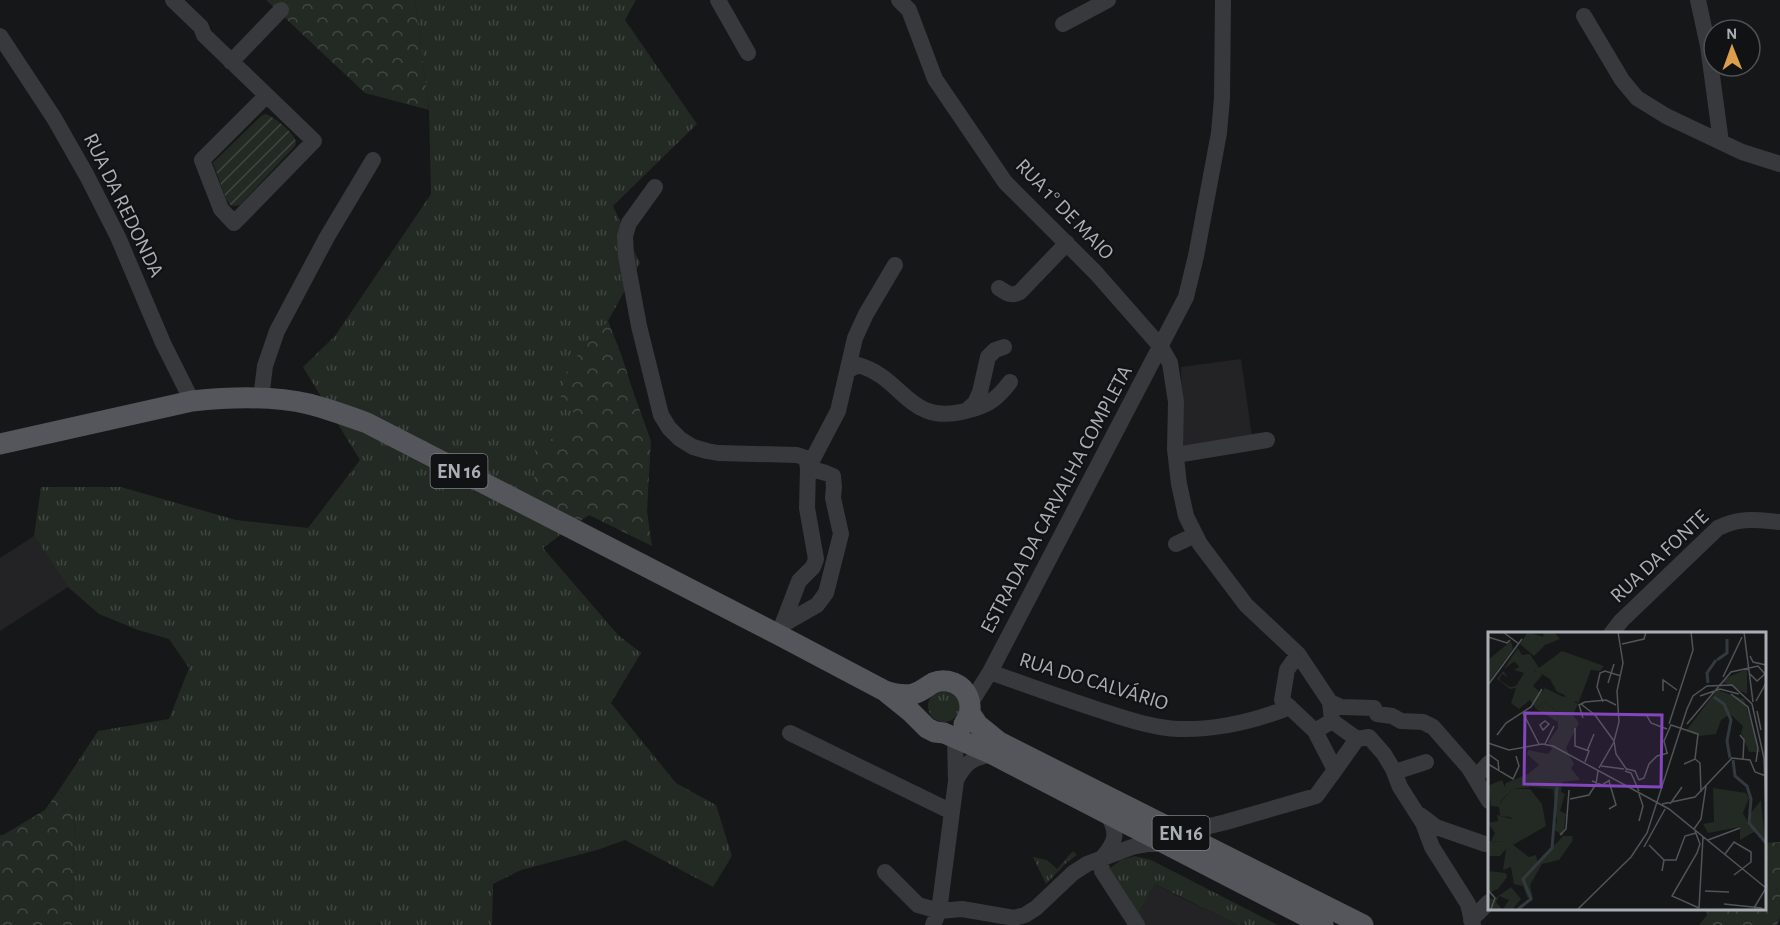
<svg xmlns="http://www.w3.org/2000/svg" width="1780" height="925" font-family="'Alegreya Sans',sans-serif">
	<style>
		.built { fill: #232325 }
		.grass { fill: url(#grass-tufts) }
		.forest { fill: url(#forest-crowns) }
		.garden { fill: url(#garden-furrows) }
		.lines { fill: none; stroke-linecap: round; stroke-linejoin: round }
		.minor { stroke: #38393c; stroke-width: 16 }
		.major { stroke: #54565b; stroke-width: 21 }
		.labels { text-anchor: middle; stroke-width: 4.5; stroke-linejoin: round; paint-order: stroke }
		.shield { fill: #111213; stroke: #7c8085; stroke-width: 1.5 }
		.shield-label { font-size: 20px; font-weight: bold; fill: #aaafb6 }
		.street-label { font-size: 21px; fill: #aaafb6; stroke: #111213 }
		.inset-river { fill: none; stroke: #323a3f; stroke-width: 3 }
		.inset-road { fill: none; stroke: #515457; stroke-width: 1.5 }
		.view { fill: #8446bd; fill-opacity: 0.15; stroke: #8446bd; stroke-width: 3 }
		.inset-edge { fill: none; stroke: #aaafb6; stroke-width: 3 }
	</style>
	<defs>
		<pattern id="grass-tufts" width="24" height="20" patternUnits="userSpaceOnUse" patternTransform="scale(1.5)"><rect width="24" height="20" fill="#232a23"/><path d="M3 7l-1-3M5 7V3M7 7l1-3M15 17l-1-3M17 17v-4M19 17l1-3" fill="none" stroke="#404641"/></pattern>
		<pattern id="forest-crowns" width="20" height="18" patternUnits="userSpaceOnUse" patternTransform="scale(1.5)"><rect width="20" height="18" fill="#232a23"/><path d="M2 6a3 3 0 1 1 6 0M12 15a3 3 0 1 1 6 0" fill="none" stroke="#404641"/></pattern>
		<pattern id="garden-furrows" width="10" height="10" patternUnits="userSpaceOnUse" patternTransform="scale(1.5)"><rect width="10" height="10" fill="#232a23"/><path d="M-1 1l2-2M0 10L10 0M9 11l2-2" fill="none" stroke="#404641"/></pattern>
	</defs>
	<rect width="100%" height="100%" fill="#161718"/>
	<path class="built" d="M1241,359L1252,436L1183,447L1181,367Z
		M34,536L68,587L0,631V558Z
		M1155,884L1176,895L1238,925H1143L1137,916Z"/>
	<path class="grass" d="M415,0H636L625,20L697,124L613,206L640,263L608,321L568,366L582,416L561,433L534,488L558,537L543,548L618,635L641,653L611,703L676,783L716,805L732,856L713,887L625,840L597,850L521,870L493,884L492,925H80L74,915L73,870L75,813L59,790L98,731L169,719L189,668L169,639L138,630L99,614L68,587L34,536L41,487H121L236,520L308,528L360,460L303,367L335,336L431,194L429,110Z
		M928 706a16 16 0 1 1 32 0a16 16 0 1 1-32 0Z
		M1073,851L1077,855L1067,862L1046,884L1033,857L1047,860L1057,869Z
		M1135,856L1151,860L1278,925H1238L1155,884L1137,916L1115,882L1110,868L1121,860Z"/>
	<path class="forest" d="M266,0H415L429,110L365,93Z
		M608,321L621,354L634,394L651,441L647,511L652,546L589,515L558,537L534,488L535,449L561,433L581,416L559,405L568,366Z
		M59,790L75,813L73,870L74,915L80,925H0V835H3L45,810Z
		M1780,842V918L1777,925H1699L1707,915L1706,909L1764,908V843Z"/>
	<path class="garden" d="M265,114C272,115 296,134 296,142C296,144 295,145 294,147L240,205L235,206L230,205L226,199L213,163L260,117Z"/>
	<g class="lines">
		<path class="minor" d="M173,0L201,27L204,35L314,141L234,223L221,209L202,160L266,96
			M718,0L748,53
			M899,0L909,10L935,79L1005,182L1096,273L1161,347L1170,363L1176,402L1175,449L1179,484L1186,516L1200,544L1246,605L1298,654L1330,702L1332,721
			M1698,0L1708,46L1721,142
			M1584,16L1622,80L1637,98L1666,116L1742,152L1780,164
			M1063,24L1108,0
			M0,36L54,118L87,176L118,237L163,343L192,401
			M231,62L281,10
			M655,187L629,223L625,236L626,256L639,326L661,415L669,428L680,439L693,447L707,451L718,453L797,455L806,458L808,468L826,473L833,476L834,487L833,498L841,534L826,593L817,605L782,625
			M999,288C1007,293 1011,297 1020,292L1067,243
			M849,370L858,365C905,378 908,428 969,410C989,405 998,398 1010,382
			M261,398L265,366L277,331L327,237L373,160
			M966,411L975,403L980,392L988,357L995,350L1004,347
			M1176,455L1267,440
			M1176,544L1195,535
			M781,628L799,581L813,567L816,559L807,508L808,468L838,411L855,338L866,314L895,265
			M1611,634L1621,621L1718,528C1740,517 1756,520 1780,522
			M1298,654L1287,670L1282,700L1315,731L1332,721L1357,739
			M990,672C1026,685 1062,698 1099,710C1124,718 1152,728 1179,729C1217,730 1255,721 1290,707
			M1330,702L1341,707L1374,708L1377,714
			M970,704L990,672L1186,297L1196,256L1219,133L1222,98L1223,0
			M1377,714L1392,716L1401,721L1423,722L1433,727L1469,768L1489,801
			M1315,731L1335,770L1357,739
			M790,733L952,812
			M1357,739L1369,737L1384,754L1393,769L1400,787L1423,823L1432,847L1468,904L1473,925
			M1395,772L1426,762
			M1476,777L1489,763
			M956,780C966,762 972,758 992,754
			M1420,815L1436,827L1485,844
			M1181,833L1226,822L1316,796L1335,770
			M1102,858C1116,842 1119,833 1107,814
			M1101,860L1102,871L1137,925
			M885,872L918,905L939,911L962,909L1014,918L1025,915L1036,908L1073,873L1087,864L1132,847L1148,844H1165
			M1471,920L1489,902
			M933,925L939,911L956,781L955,738"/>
		<path class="major" d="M0,444L192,401C230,397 271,395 309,404C328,409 348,416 367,423L779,635L885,691L911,712L927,728L935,732L944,733L992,754L1323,925
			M885,691C894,694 903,696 913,694C921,692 926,687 933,683C947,677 963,684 968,697C972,707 970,716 964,724
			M970,713L978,725L999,742L1363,925"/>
	</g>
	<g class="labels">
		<g class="shield">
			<rect x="430.5" y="454" width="57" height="34" rx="4.5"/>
			<rect x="1152.5" y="816" width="57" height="34" rx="4.5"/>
		</g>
		<g class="shield-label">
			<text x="459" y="478">EN 16</text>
			<text x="1181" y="840">EN 16</text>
		</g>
		<g class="street-label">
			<text transform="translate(124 205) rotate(64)" y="7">RUA DA REDONDA</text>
			<text transform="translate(1065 209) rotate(46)" y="7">RUA 1° DE MAIO</text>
			<text transform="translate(1056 499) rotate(-62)" y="7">ESTRADA DA CARVALHA COMPLETA</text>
			<text transform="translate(1659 556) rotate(-43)" y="7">RUA DA FONTE</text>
			<text transform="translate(1094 681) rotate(17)" y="7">RUA DO CALVÁRIO</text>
		</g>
	</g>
	<g transform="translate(1488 632)">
		<rect width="278" height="278" fill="#161718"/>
		<path d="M23,9L25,17L0,51V28ZM23,26L29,29L38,40L36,44L50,38L54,43L45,54L53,61L57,56L90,72L85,83L91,91L78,116L86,132L83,136L92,148L74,150L73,160L77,162L72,179L78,182L75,204L65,197L69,190L65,157L44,155L40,142L51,133L39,122L40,118L60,122L64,117L60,110L70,96L69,80L57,69L48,77L42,68L31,77L23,71L28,56L22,57L9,47L15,39L20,45L14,42L11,48L22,55L28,54L36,41L26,38L31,35L27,29L16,37ZM259,37V62L235,50L238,46ZM14,148L18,158L12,171L24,157H42L54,172L58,194L18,217L12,224H0V209L14,210L37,198L22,185L12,184L11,175L3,174L0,150L2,153Z" fill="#232a23"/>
		<path d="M40,0L55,5L56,0H66L72,7L57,13L46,24L32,12ZM30,16L34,23L42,22L51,36L74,19L116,34L112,39L103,38L90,72L88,69L78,77L74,72L77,63L69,60L62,47L47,38L45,45L35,44L37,40L23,26ZM229,58L256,67L272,120H261L253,101L255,94L242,82L233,88L228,102L211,104L198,99ZM57,69L69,80L70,90L48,77ZM40,142L44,155L24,157L12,170L18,151ZM225,156L258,161L261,166L255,181L262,195L263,181L273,168L277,209L266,200L252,208V195L220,201L215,192L226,190ZM9,183L35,190L37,199L14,210L3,209L7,201L0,191L10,189ZM75,204H84L85,208L71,228L54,232L42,253L45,266L39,265L35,254L26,252L23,235L15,238L18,217L24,212L41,225L48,223L50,231ZM0,239L18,241L19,245L10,257L0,261ZM23,255L33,267L25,277H15L21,268L11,264L8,270L14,277H3L0,266L6,267Z" fill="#232a23"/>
		<path class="inset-river" d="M229,28L239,21V7M220,51L219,41L228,28M226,65L236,72L243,88L239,109L242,126M245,128L247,144L259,154L263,167L261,191L278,211M30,277L43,267L35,247L64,216L69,155"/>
		<path class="inset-road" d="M15,0L31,12M130,0L135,31L129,59L131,90L126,109L128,122L139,138M256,0L265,70M0,5L19,11L22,8M134,12L156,7L158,0M262,24L265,30L278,33M235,45L254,5M120,51L126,32M0,53L34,7M175,59V48L189,58M243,62L260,75L270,116L268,130M212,64L232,57L251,62M268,69L278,51M115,70L109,55L112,41L117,39L133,44M93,72L107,83L126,109M269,79L273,98M35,81L51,112M159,84L163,91L179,97M95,86L91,73L97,70L118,68L128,73M57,89L61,92L55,98L52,93ZM181,92L205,18L203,0M199,92L243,40L270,34L277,42L269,49L262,42M87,96V114L101,119L97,130M9,103L18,91L43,75L54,57M252,103L256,108L255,127M0,111L21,118L54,112L65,114L181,177L278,256M57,112L66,94M99,119L106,102M179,121L176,109L183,93L210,102L207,127M0,122L10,129L11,139M0,132L25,147L31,134L28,124M196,132L207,127L212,131L213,160M113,134L136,137M111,136L126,110M139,137L147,139L151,148M137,139L143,141L151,159M151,148L156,146L161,132L169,124L180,121M104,149L114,153L122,148M121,149L128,173L121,177M82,167L101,163L108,152L110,139M174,172L207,165L244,126L262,128L267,140L278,144M182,172L194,155M151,189L155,174L151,162M206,197L213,187L218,154M207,199L212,212L209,221L184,264L211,276M72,203L78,197L81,158M220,208L252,196M161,213L176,228M156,215L177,177M237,222L246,210L263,220V230L246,243M174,239L176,228H188L197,204L208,201M0,258L7,266L3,277M217,259L241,260M236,272L274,276M211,276L215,205M266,276L278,256M90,277L143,225L159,201L199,77L205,64L219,54L244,53L264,72L276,126L278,179"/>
		<path class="view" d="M37,81L174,83L173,155L36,152Z"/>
		<rect width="278" height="278" class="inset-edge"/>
	</g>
	<g transform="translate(1732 48) rotate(359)"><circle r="28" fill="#111213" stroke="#4e5154" stroke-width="1.5"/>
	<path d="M0-4.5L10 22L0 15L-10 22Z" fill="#db9f4c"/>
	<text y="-9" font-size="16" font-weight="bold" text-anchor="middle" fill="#aaafb6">N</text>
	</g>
</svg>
